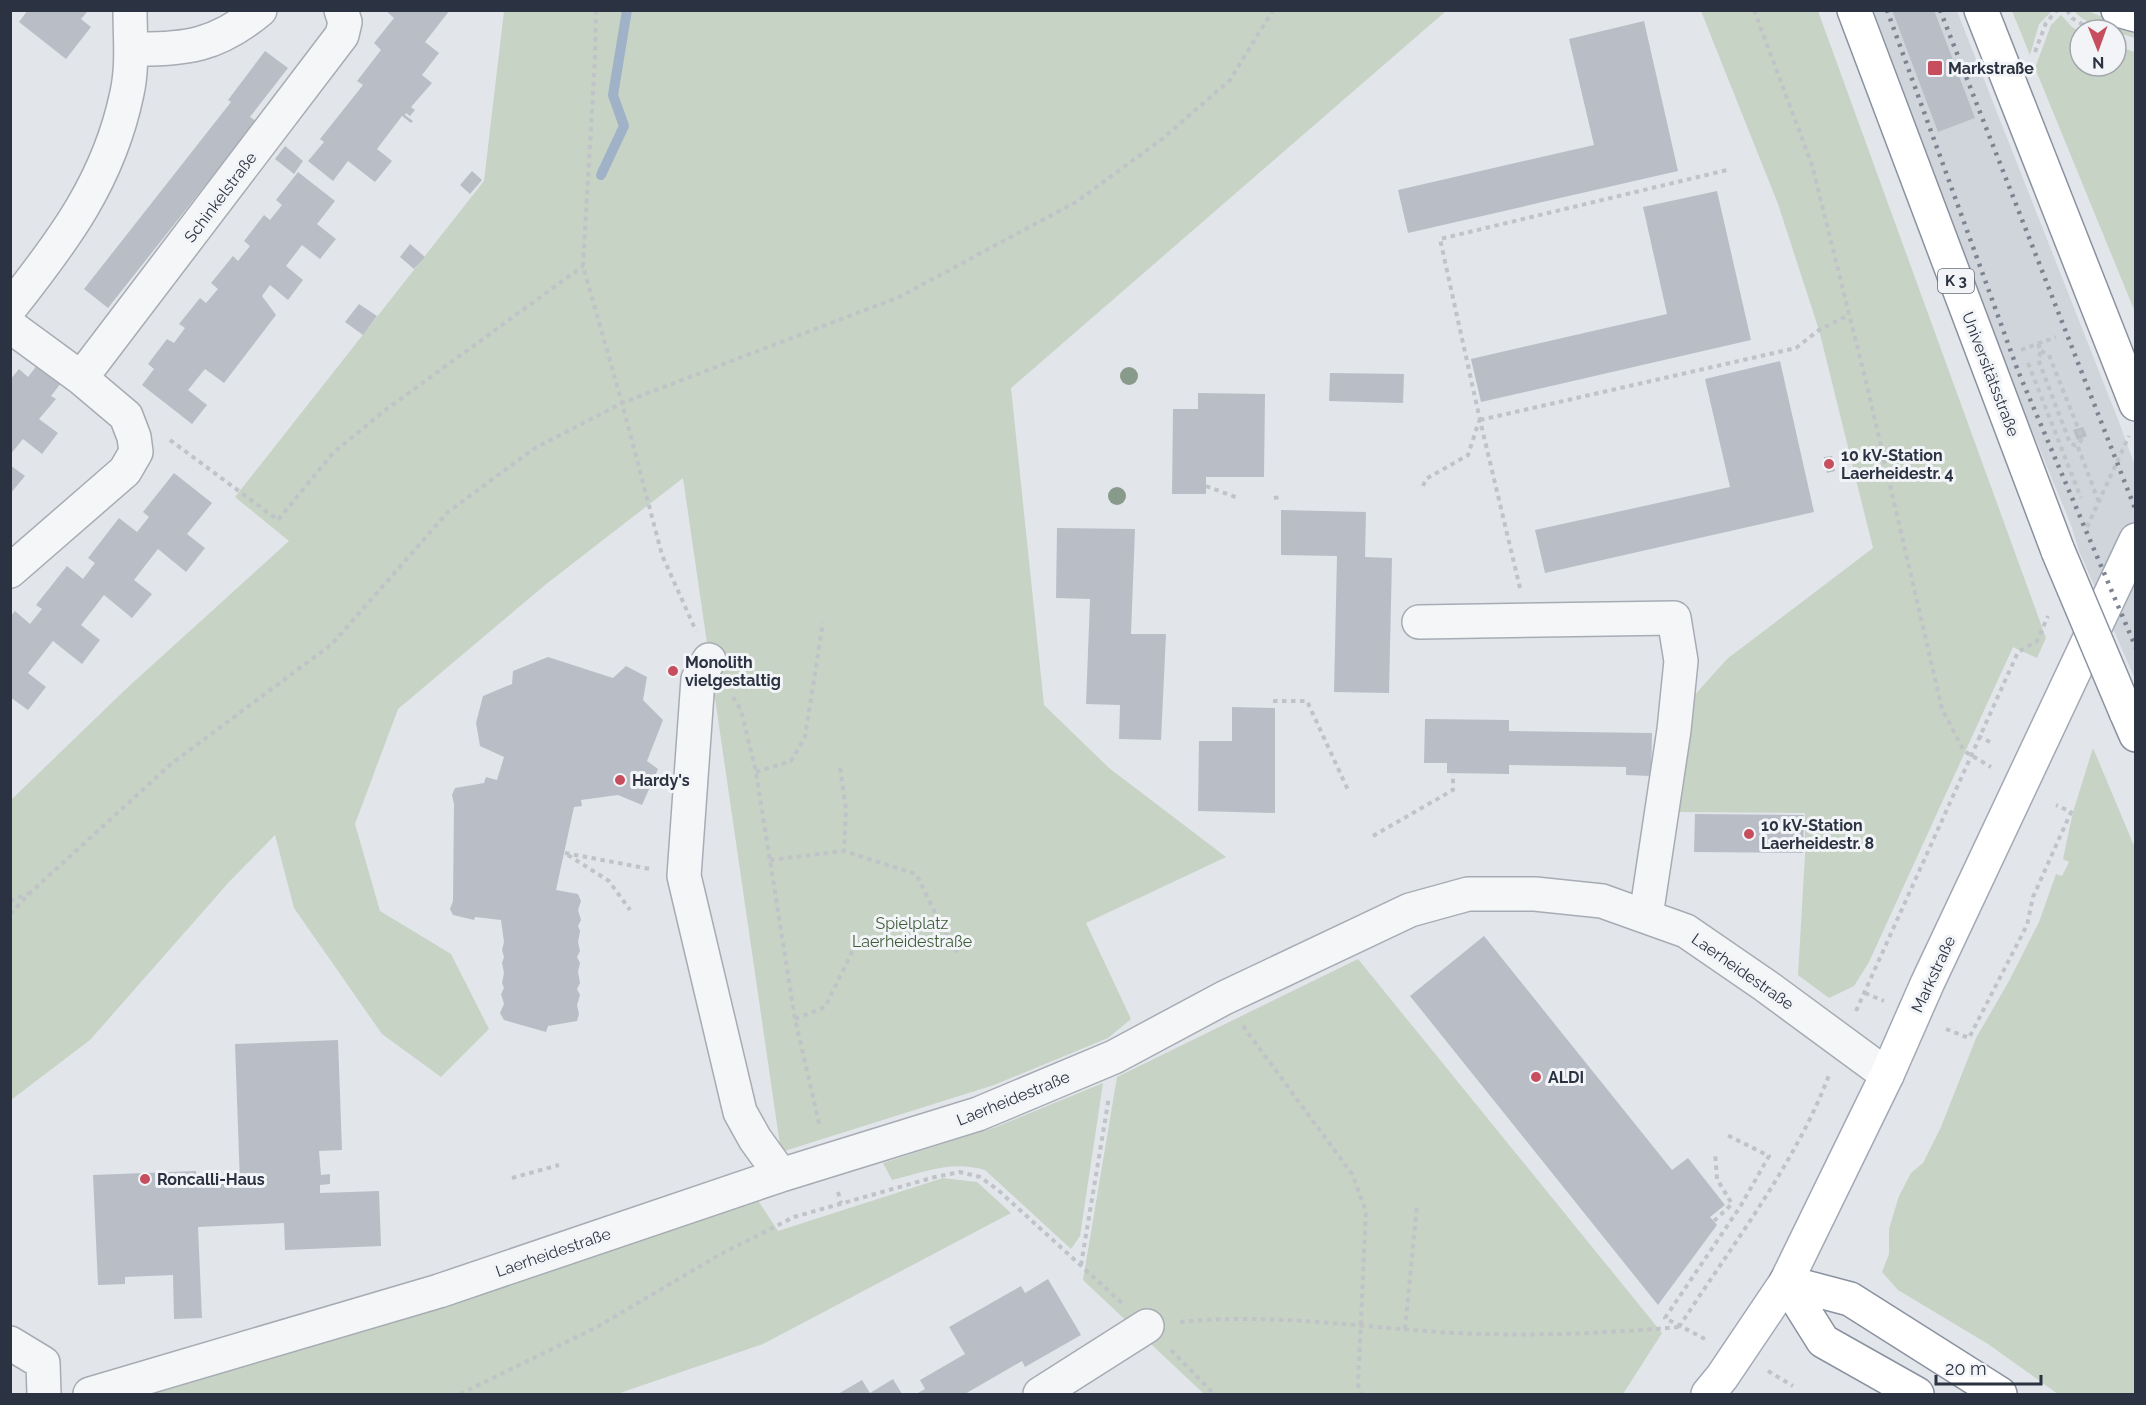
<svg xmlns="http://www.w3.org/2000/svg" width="2146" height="1405" font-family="Raleway,sans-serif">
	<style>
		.built { fill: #d0d4db }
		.green { fill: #c7d3c4 }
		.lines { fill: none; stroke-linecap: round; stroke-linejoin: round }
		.stream { stroke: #9fb2c8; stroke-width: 10 }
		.building { fill: #b9bec6 }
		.minor-casing { stroke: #a7acb4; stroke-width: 36 }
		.major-casing { stroke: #a2a9b5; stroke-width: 36 }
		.highway-casing { stroke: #8a92a0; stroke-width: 36 }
		.path { stroke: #c0c3c8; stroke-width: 4; stroke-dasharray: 4.5 4.5; stroke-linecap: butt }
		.minor { stroke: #f5f6f8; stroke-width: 33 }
		.major { stroke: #fff; stroke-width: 33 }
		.highway { stroke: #fff; stroke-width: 33 }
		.rail { stroke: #7c8492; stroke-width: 4.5; stroke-dasharray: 3 6; stroke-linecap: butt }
		.highway-bridge-casing { stroke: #8a92a0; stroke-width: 36; stroke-linecap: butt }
		.highway-bridge { stroke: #fff; stroke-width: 33 }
		.tree { fill: #889a89 }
		.poi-dot { fill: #c74e5e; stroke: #f2f4f7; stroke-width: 2 }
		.labels { text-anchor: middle; stroke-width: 6; stroke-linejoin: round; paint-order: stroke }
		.shield { fill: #f2f4f7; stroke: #676c78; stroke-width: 1.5 }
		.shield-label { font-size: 15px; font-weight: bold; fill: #2b3241 }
		.poi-label { font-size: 16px; font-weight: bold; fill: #2b3241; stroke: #f2f4f7; text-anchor: start }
		.street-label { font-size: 16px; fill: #2b3241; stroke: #f2f4f7 }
		.park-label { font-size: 16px; fill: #3f5c39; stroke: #f2f4f7 }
	</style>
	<rect width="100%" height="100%" fill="#e2e5ea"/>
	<path class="built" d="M1874,11H1957L2119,422L2135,466V679L2079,551L2071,525L2013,384Z"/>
	<path class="green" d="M504,11H1446L1011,388L1044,705L1109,768L1226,857L1086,923L1131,1019L1108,1038L994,1085L781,1152L683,478L545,585L398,709L355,824L380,911L451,954L489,1029L441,1077L382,1034L294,908L275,835L229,882L90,1040L11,1100V800L127,688L289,541L235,497L484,181Z
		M1701,11H1818L2046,638L2037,658L2013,647L1869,962L1854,986L1829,998L1798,975L1805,855V813L1679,812L1692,698L1727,659L1873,548L1819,330L1778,204Z
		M2012,11H2052L2039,24L2030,55Z
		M2074,11H2088L2112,21L2135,26V38L2116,32V30C2102,30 2083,21 2074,11Z
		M2061,15L2072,27L2080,32V66H2116V46L2135,52V312L2035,68L2051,25Z
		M2093,748L2135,848V1394H2058L1988,1344L1898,1290L1882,1272L1889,1254V1229L1899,1196L1911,1173L1923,1163L1941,1127L1976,1038L2009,981L2039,922L2056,874L2062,876L2069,862L2063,859L2073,812Z
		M1358,959L1662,1333L1623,1394H1204L1083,1280L1117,1077Z
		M1103,1083L1080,1236L1071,1249L985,1170C953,1160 924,1172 892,1180L883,1163L996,1127Z
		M943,1178L977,1182L1011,1213L763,1344L617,1394H127L757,1199L778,1231Z"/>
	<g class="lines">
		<path class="stream" d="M601,175L624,126L613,95L627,10"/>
	</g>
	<path class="building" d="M28,10H85L87,12L81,19L91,27L66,59L19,22Z
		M385,10H450L425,42L439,53L422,75L432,83L411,107L415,110L410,116L406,113L405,115L413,121L411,123L402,116L377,149L392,161L375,182L348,161L333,181L308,161L324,142L320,139L363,85L357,81L381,50L374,43L394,18Z
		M1892,10H1934L1975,118L1938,132Z
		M1644,21L1678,171L1408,233L1398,190L1594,145L1569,39Z
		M265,51L288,68L250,117L256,121L108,308L84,289L231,102L228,100Z
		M285,146L303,161L294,174L275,159Z
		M472,171L482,180L470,194L460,185Z
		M298,172L335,201L317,224L336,239L320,259L302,245L286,266L303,280L288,300L270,285L262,296L276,315L224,383L205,369L188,390L207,405L192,424L142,385L154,369L148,364L167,339L174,343L185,328L179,324L200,298L206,303L218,289L211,283L233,256L238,261L250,246L244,241L264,215L270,220L282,205L276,200Z
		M1717,191L1751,340L1481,402L1471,359L1667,314L1643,207Z
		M410,244L425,257L414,269L400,257Z
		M359,304L377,316L363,335L345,322Z
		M1780,361L1814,512L1545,573L1535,530L1730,487L1705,379Z
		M38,364L61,383L51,396L56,399L39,419L58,433L42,454L23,439L10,455V380L19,369L28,377Z
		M1330,373L1404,374L1403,403L1329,401Z
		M1198,393L1265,394L1264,477H1206V494H1172L1173,409H1198Z
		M2083,427L2087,436L2077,440L2073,430Z
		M1832,456L1835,471L1827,473L1824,457Z
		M10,465L25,476L10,494Z
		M174,473L212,503L187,534L205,548L186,572L158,549L134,580L152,594L132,618L104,595L81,625L100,640L82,664L53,641L28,673L46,687L28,710L10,697V617L15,611L30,624L42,609L36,605L67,566L83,579L95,563L88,558L119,518L137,532L149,517L143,512Z
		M1281,510L1366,512L1365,557L1392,558L1389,693L1334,692L1337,556L1281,555Z
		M1057,528L1135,529L1131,634H1166L1161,740L1119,739L1120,705L1086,704L1090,599L1056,598Z
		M548,657L613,678L626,666L647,677L643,700L663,720L647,761L658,769L642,805L618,795L581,800L582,806L574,807L556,890L578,894L581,901L578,910L581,920L578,926L580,931L578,942L580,951L577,957L580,963L578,972L580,983L577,989L580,995L577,1005L579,1014L577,1021L548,1026L546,1032L504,1020L500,1013L504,1004L501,994L504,988L502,983L504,973L502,963L504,957L502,950L504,942L501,920L475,917L474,920L453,915L450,909L453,901L454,804L452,795L455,788L484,783L486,777L497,780L504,757L480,746L476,723L483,696L512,684L513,671Z
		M1232,707L1275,708V813L1198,811L1199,741H1232Z
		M1425,719L1509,720V731L1652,733L1651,776L1626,775V767L1509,765V774L1447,773V763H1424Z
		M1695,814L1804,815L1803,853L1694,852Z
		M1484,936L1672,1170L1688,1158L1725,1205L1710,1217L1717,1225L1658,1305L1410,996Z
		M338,1040L342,1150L319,1151L321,1175L330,1174V1184L320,1185V1193L379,1191L381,1246L285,1250L284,1223L198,1227L202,1318L174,1319L173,1275L125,1277V1284L98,1285L93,1175L196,1171L197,1184L240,1183L235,1044Z
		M1048,1279L1081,1335L1025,1367L1022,1361L965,1394H916L925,1389L920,1380L965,1354L949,1327L1021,1286L1025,1293Z
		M893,1379L902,1394H838L862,1380L870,1393Z"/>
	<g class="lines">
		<g class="minor-casing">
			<path id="minor" d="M131,49C185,50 217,46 260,10
				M10,308C64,240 109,180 127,93C133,66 130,37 130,10
				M10,326L81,378L126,416L134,437L136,452L125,471L10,571
				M81,378L342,35L345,22L341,10
				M1419,622L1674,618L1681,661L1674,730L1646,916
				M709,660L698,679L684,876L740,1112L755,1139L781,1175
				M10,1343L43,1363L44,1394
				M90,1394L439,1291L781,1175L978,1114L1114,1057L1224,998L1410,910L1468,894H1535L1602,901L1686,931L1766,986L1887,1075
				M1040,1394L1147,1326"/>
		</g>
		<g class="major-casing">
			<path id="major" d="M1708,1394L1722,1377L1786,1282L1887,1075L1927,984L2136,540"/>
		</g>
		<g class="highway-casing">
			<path id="highway" d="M1854,10L2058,551
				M1981,10L2136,404
				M2118,10L2136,15
				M2126,712L2136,735
				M1786,1282L1850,1299L2000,1394
				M1786,1282L1823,1341L1917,1394"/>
		</g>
		<path class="path" d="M596,10L595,59L583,266L622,403L662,555L696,631
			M1754,10L1812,165L1868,390L1942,709L1964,751L1991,767
			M2067,10L2072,18L2088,28
			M2035,52L2046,23L2057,10
			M2038,344L2041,351L2038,359L2070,443L2078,447
			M2021,350L2056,337
			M2041,351L2049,355L2082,438L2078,447L2098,500
			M2028,363L2081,498
			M1480,420L1796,348L1819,330L1849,315
			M170,440L278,520L333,453L384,411L583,266
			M1206,486L1238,498
			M1423,486L1426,479L1468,455L1479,421
			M1274,498L1281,497
			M2087,527L2129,436
			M1520,588L1480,420L1440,239L1727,170
			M733,697L741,710L756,772L795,1019L820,1127
			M1273,701H1307L1348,790
			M1978,736L1994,744
			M840,768L846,809L844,851
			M756,772L791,761L805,737L823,622
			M1373,836L1453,790V774
			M565,853L650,869
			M568,855L609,881L630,910
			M770,860L844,851L916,874L945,933L959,955
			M10,901L29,893
			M10,914L31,892L171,764L332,644L448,512L535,448L622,403L899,297L1076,202L1162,139L1230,80L1273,10
			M1865,993L1884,1001
			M1856,1011L2018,652L2037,641L2048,616
			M795,1019L825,1007L855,946
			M1243,1026L1352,1174L1366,1211L1358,1384L1361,1394
			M1946,1029L1969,1038L2027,925L2033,897L2071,812L2056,805
			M512,1178L559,1165
			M838,1192L841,1203
			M1714,1221L1732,1204L1717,1179L1715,1152
			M1081,1265L1109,1097
			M1180,1322C1266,1313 1352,1326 1438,1332C1519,1337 1598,1334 1679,1327
			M1679,1327C1730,1248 1796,1163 1829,1075
			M1405,1329L1417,1205
			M1705,1339L1665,1318L1740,1207L1769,1156L1725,1134
			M1171,1350L1214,1394
			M1768,1371L1793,1386
			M460,1394L597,1327L719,1255L794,1217L935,1177L960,1172L980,1177L998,1190L1122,1303"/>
		<use href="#minor" class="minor"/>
		<use href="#major" class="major"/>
		<use href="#highway" class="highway"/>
		<path class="rail" d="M1887,10L2018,371L2136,648
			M1940,10L2136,511"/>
		<g class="highway-bridge-casing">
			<path id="highway-bridge" d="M2058,551L2126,712"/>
		</g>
		<use href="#highway-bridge" class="highway-bridge"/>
	</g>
	<g class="tree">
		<circle cx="1129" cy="376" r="9"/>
		<circle cx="1117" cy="496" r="9"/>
	</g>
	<g class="poi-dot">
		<rect x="1927" y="60" width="16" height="16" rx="3"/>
		<circle cx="1829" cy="464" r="6"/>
		<circle cx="673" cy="671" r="6"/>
		<circle cx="620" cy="780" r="6"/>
		<circle cx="1749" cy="834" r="6"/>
		<circle cx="1536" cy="1077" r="6"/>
		<circle cx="145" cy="1179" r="6"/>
	</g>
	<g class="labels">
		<rect class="shield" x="1938" y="269" width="36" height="24" rx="4.5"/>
		<g class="shield-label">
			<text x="1956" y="286">K 3</text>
		</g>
		<g class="poi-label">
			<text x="1948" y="74">Markstraße</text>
			<text x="1841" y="461">10 kV-Station<tspan x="1841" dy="18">Laerheidestr. 4</tspan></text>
			<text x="685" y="668">Monolith<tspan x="685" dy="18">vielgestaltig</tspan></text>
			<text x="632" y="786">Hardy's</text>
			<text x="1761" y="831">10 kV-Station<tspan x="1761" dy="18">Laerheidestr. 8</tspan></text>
			<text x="1548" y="1083">ALDI</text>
			<text x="157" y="1185">Roncalli-Haus</text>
		</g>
		<g class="street-label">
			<text transform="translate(220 197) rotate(-53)" y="6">Schinkelstraße</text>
			<text transform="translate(1991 374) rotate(69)" y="6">Universitätsstraße</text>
			<text transform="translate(1743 971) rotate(35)" y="6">Laerheidestraße</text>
			<text transform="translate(1933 974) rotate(-65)" y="6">Markstraße</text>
			<text transform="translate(1013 1098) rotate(-22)" y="6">Laerheidestraße</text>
			<text transform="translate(553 1252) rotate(-19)" y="6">Laerheidestraße</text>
		</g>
		<g class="park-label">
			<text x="912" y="929">Spielplatz<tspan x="912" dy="18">Laerheidestraße</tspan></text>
		</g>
	</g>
	<rect width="2146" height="1405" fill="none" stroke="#2b3241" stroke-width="24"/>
	<g transform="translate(2098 48) rotate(179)"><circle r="28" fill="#f2f4f7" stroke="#a2a6ae" stroke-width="1.5"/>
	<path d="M0-4.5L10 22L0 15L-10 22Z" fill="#c74e5e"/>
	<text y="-9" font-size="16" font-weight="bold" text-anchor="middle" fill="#2b3241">N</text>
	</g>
	<path d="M1936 1375v9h105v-9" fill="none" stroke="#2b3241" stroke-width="3"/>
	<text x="1945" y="1375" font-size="18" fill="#2b3241" stroke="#f2f4f7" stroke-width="4.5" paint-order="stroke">20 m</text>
</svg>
